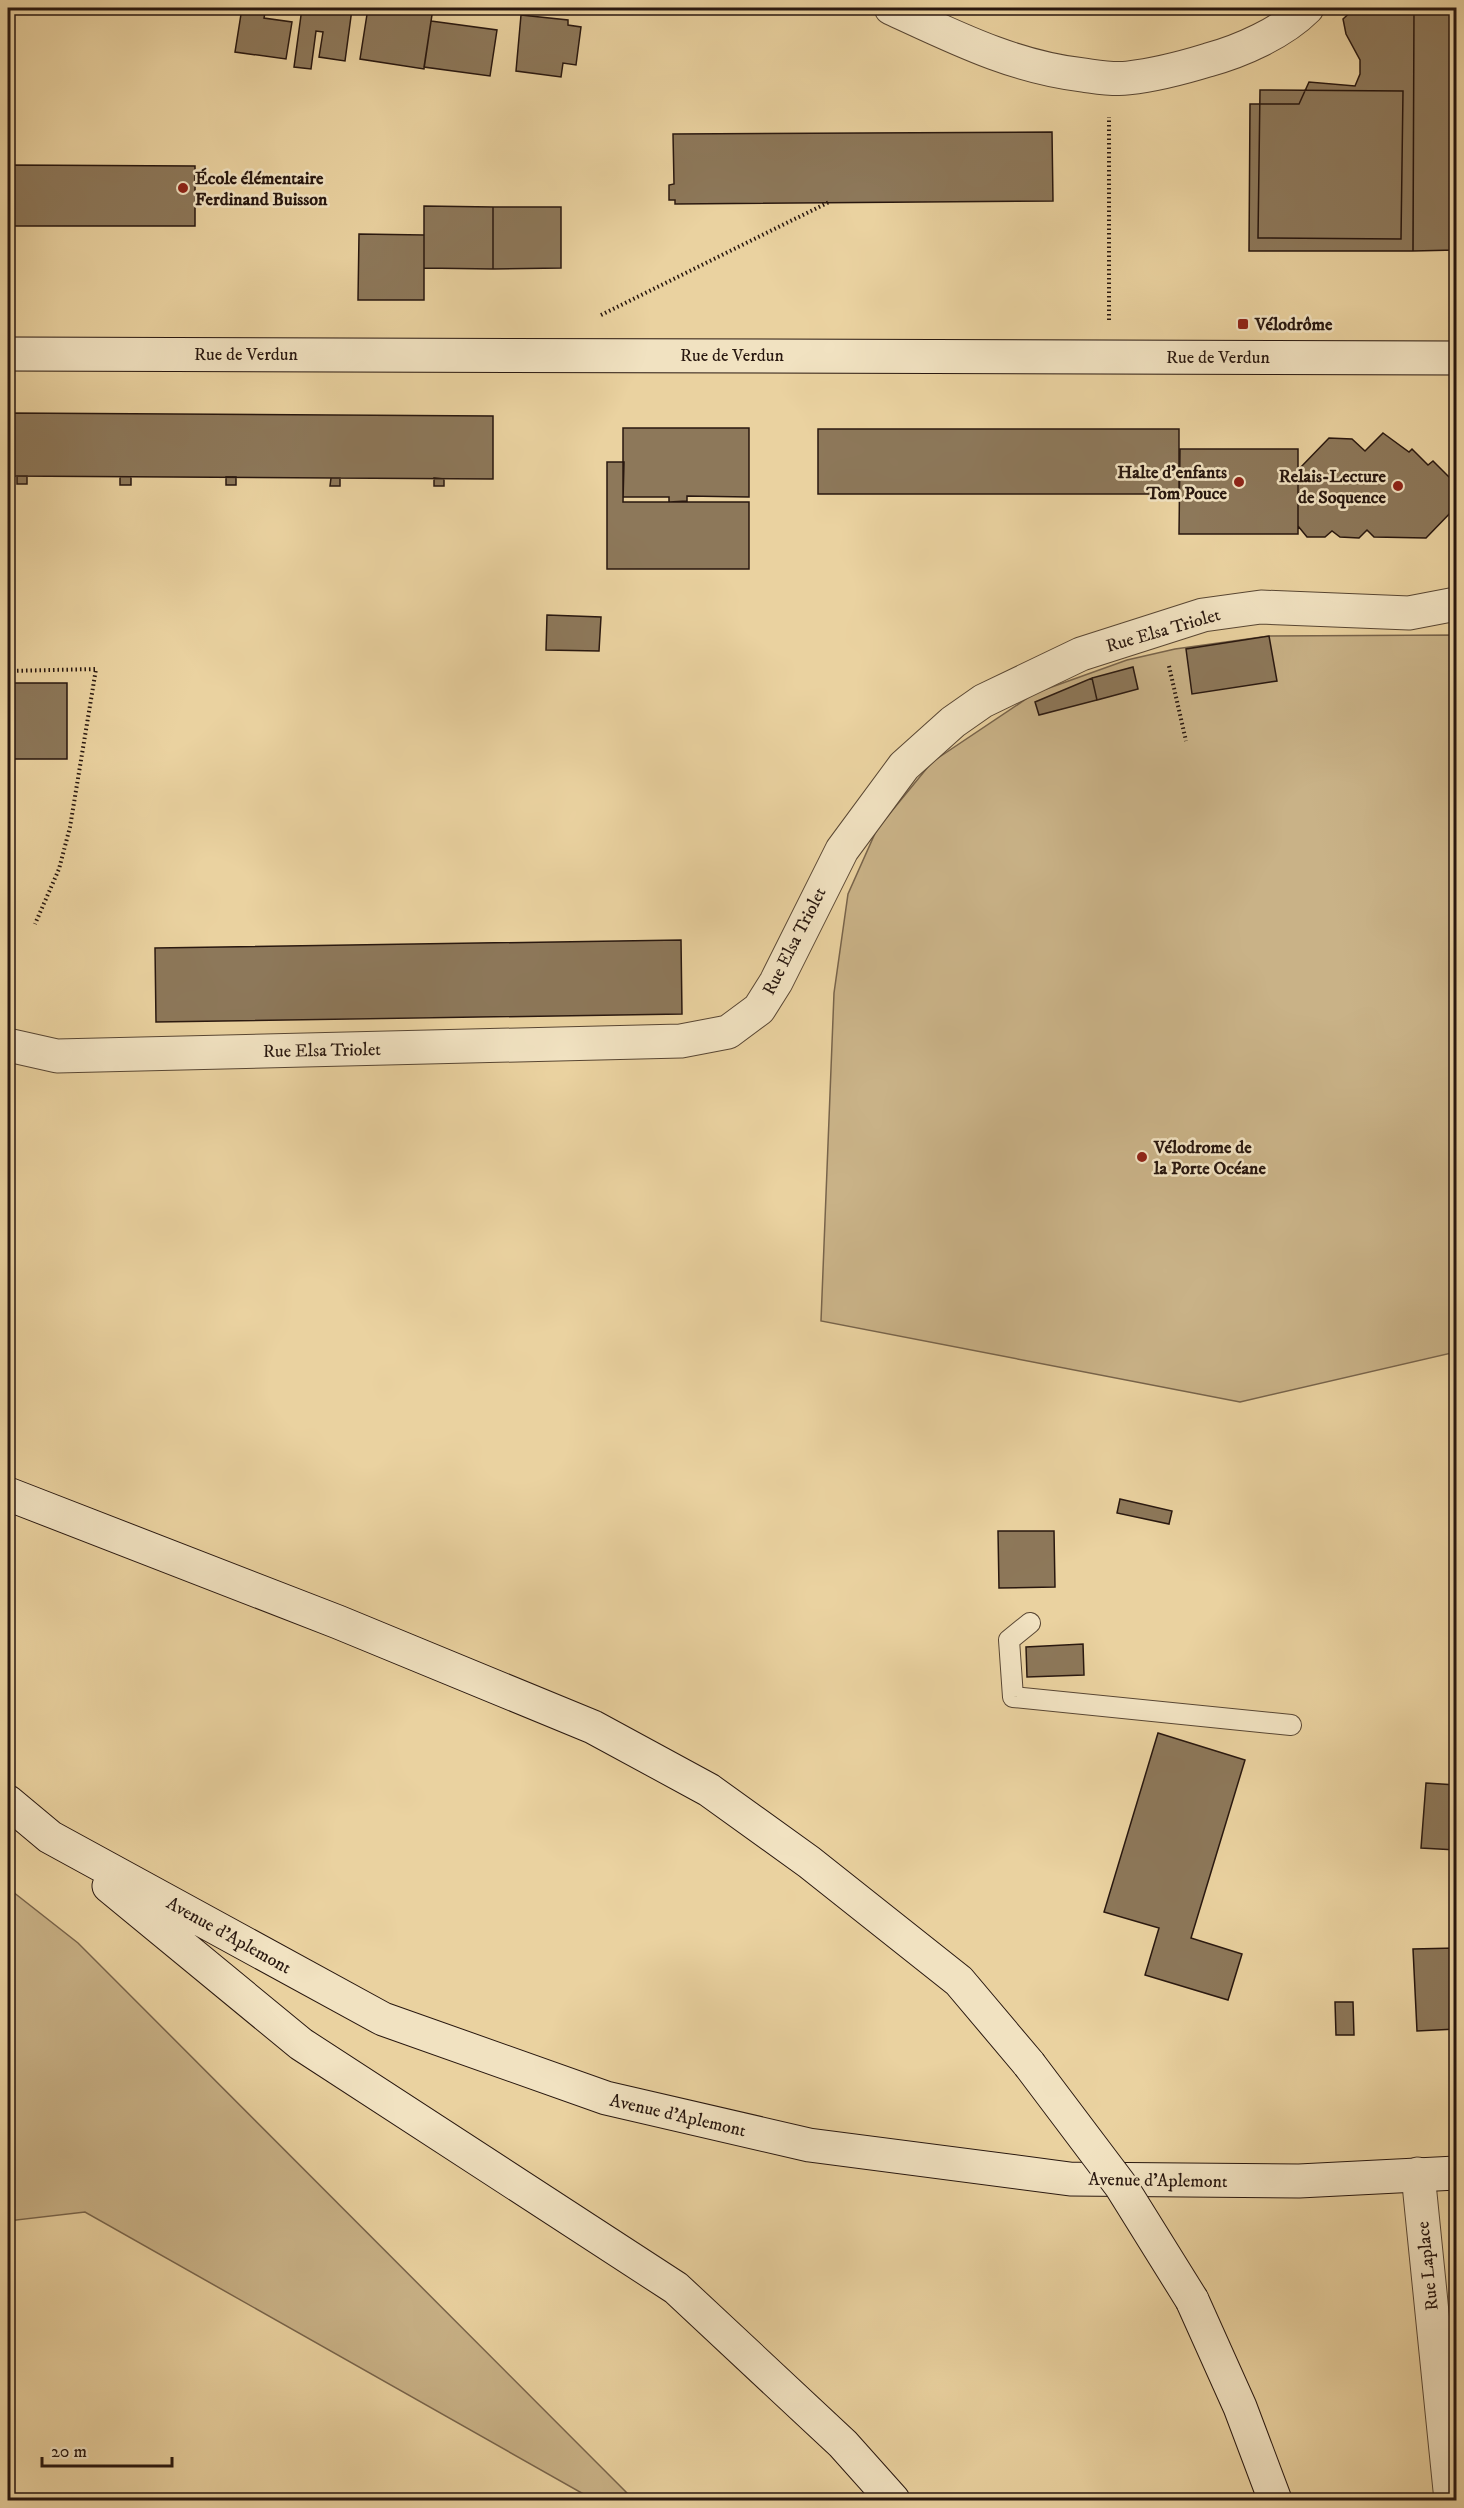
<svg xmlns="http://www.w3.org/2000/svg" width="1464" height="2508" font-family="'IM FELL DW Pica',serif">
	<style>
		.green { fill: #c9b287; stroke: #78644b; stroke-width: 1.5 }
		.building { fill: #8d785a; stroke: #28170f; stroke-width: 1.5 }
		.lines { fill: none; stroke-linecap: round; stroke-linejoin: round }
		.lane-casing { stroke: #584633; stroke-width: 22 }
		.street-casing { stroke: #584633; stroke-width: 35 }
		.secondary-casing { stroke: #28170f; stroke-width: 35 }
		.path { stroke: #28170f; stroke-width: 4; stroke-dasharray: 1.5 3; stroke-linecap: butt }
		.lane { stroke: #f1e2c1; stroke-width: 20 }
		.street { stroke: #f1e2c1; stroke-width: 33 }
		.secondary { stroke: #f1e2c1; stroke-width: 33 }
		.secondary-bridge-casing { stroke: #28170f; stroke-width: 35; stroke-linecap: butt }
		.secondary-bridge { stroke: #f1e2c1; stroke-width: 33 }
		.poi-dot { fill: #8f2418; stroke: #f1e2c1; stroke-width: 2 }
		.labels { text-anchor: middle; stroke-width: 5; stroke-linejoin: round; paint-order: stroke }
		.poi-label { font-size: 18px; font-weight: bold; fill: #28170f; stroke: #f1e2c1; text-anchor: start }
		.street-label { font-size: 18px; fill: #28170f; stroke: #f1e2c1 }
	</style>
	<rect width="100%" height="100%" fill="#ead2a0"/>
	<filter id="stains"><feTurbulence type="fractalNoise" baseFrequency=".00333" numOctaves="4"/><feColorMatrix values="0 0 0 0 .2 0 0 0 0 .09 0 0 0 0 .02 0 0 0 .5 -.17"/></filter>
	<radialGradient id="worn" r=".72"><stop offset=".6" stop-color="#630" stop-opacity="0"/><stop offset="1" stop-color="#630" stop-opacity=".3"/></radialGradient>
	<path class="green" d="M1456,635V1352L1240,1402L821,1321L834,993L848,894L877,829L932,762L1035,693L1127,660L1175,649L1269,636Z
		M8,1888L78,1943L634,2500H594L85,2212L8,2221Z"/>
	<path class="building" d="M242,8H266L264,18L292,22L286,59L235,52Z
		M302,8L352,9L345,61L319,57L323,32L316,31L311,69L294,67Z
		M368,8H433L424,69L360,59Z
		M1355,8H1414L1413,251H1249L1250,104H1299L1309,82L1355,86L1360,74V60L1346,34L1343,19Z
		M1414,8H1456V250L1413,251Z
		M521,15L568,20V25L581,27L576,65L563,63L561,77L516,71Z
		M431,21L497,30L490,76L424,67Z
		M1260,90L1403,91L1401,239L1258,238Z
		M1052,132L1053,201L675,204V200H669V185L674,184L673,134Z
		M8,165L195,166V226H8Z
		M424,206L493,207V269L424,268Z
		M493,207H561V268L493,269Z
		M359,234L424,235V300H358Z
		M8,413L493,416V479L8,476Z
		M623,428H749V497L687,496V501L669,502V497H623Z
		M818,429H1179V494H818Z
		M1383,433L1409,452L1412,449L1428,465L1433,461L1450,478L1454,474L1456,477V507L1426,538L1374,537L1367,530L1359,538L1340,537L1332,531L1325,537H1307L1298,526V470L1329,438L1352,439L1365,451Z
		M1180,449H1298V534H1179Z
		M607,462H624L623,502H749V569H607Z
		M17,476H27V484H17Z
		M120,477H131V485H120Z
		M226,477H236V485H226Z
		M331,478H340V486H330Z
		M434,478L444,479V486H434Z
		M547,615L601,617L599,651L546,650Z
		M1269,636L1277,681L1192,694L1186,649Z
		M1133,667L1138,689L1097,700L1092,678Z
		M1092,678L1097,700L1039,715L1035,702Z
		M8,683H67V759H8Z
		M681,940L682,1014L156,1022L155,948Z
		M1120,1499L1172,1511L1169,1524L1117,1513Z
		M998,1531H1054L1055,1587L999,1588Z
		M1083,1644L1084,1675L1027,1677L1026,1647Z
		M1158,1733L1245,1760L1191,1938L1242,1954L1228,2000L1145,1975L1159,1928L1104,1912Z
		M1426,1783L1456,1785V1850L1421,1848Z
		M1456,1948V2029L1417,2031L1413,1949Z
		M1335,2002H1353L1354,2035H1336Z"/>
	<g class="lines">
		<g class="lane-casing">
			<path id="lane" d="M1030,1623L1009,1640L1013,1697L1291,1725"/>
		</g>
		<g class="street-casing">
			<path id="street" d="M891,8C954,37 1013,67 1083,75C1098,77 1113,80 1128,78C1155,75 1182,68 1208,60C1241,51 1282,33 1307,8
				M8,1045L57,1056L681,1041L728,1032L759,1009L776,982L842,850L904,766L953,722L983,701L1081,654L1203,615L1261,607L1409,613L1456,604
				M1418,2174L1451,2500"/>
		</g>
		<g class="secondary-casing">
			<path id="secondary" d="M8,354L1456,358
				M8,1494L338,1622L593,1727L709,1790L809,1862L959,1981L1029,2064
				M8,1802L50,1837L383,2019L606,2098L809,2145L1070,2179L1299,2181L1456,2173
				M109,1886L301,2044L676,2288L843,2444L893,2500
				M1192,2300L1240,2407L1275,2500"/>
		</g>
		<path class="path" d="M601,315L829,202
			M1109,320V117
			M1169,666L1186,741
			M8,671L96,669L70,827L59,869L35,924"/>
		<use href="#lane" class="lane"/>
		<use href="#street" class="street"/>
		<use href="#secondary" class="secondary"/>
		<g class="secondary-bridge-casing">
			<path id="secondary-bridge" d="M1029,2064L1121,2186L1192,2300"/>
		</g>
		<use href="#secondary-bridge" class="secondary-bridge"/>
	</g>
	<g class="poi-dot">
		<circle cx="183" cy="188" r="6"/>
		<rect x="1237" y="318" width="12" height="12" rx="3"/>
		<circle cx="1239" cy="482" r="6"/>
		<circle cx="1398" cy="486" r="6"/>
		<circle cx="1142" cy="1157" r="6"/>
	</g>
	<g class="labels">
		<g class="poi-label">
			<text x="195" y="184">École élémentaire<tspan x="195" dy="21">Ferdinand Buisson</tspan></text>
			<text x="1255" y="330">Vélodrôme</text>
			<text x="1227" y="478" text-anchor="end">Halte d'enfants<tspan x="1227" dy="21">Tom Pouce</tspan></text>
			<text x="1386" y="482" text-anchor="end">Relais-Lecture<tspan x="1386" dy="21">de Soquence</tspan></text>
			<text x="1154" y="1153">Vélodrome de<tspan x="1154" dy="21">la Porte Océane</tspan></text>
		</g>
		<g class="street-label">
			<text x="246" y="360">Rue de Verdun</text>
			<text x="732" y="361">Rue de Verdun</text>
			<text x="1218" y="363">Rue de Verdun</text>
			<text transform="translate(1163 630) rotate(-16)" y="6">Rue Elsa Triolet</text>
			<text transform="translate(794 941) rotate(-63)" y="6">Rue Elsa Triolet</text>
			<text transform="translate(322 1050) rotate(-1)" y="6">Rue Elsa Triolet</text>
			<text transform="translate(229 1935) rotate(29)" y="6">Avenue d'Aplemont</text>
			<text transform="translate(678 2115) rotate(13)" y="6">Avenue d'Aplemont</text>
			<text transform="translate(1158 2180) rotate(1)" y="6">Avenue d'Aplemont</text>
			<text transform="translate(1427 2266) rotate(-96)" y="6">Rue Laplace</text>
		</g>
	</g>
	<rect width="1464" height="2508" fill="none" stroke="#ead2a0" stroke-width="30"/>
	<rect x="9" y="9" width="1446" height="2490" fill="none" stroke="#28170f" stroke-width="3"/>
	<rect x="15" y="15" width="1434" height="2478" fill="none" stroke="#28170f" stroke-width="1.5"/>
	<path d="M42 2457v9h130v-9" fill="none" stroke="#28170f" stroke-width="3"/>
	<text x="51" y="2457" font-size="18" fill="#28170f" stroke="#f1e2c1" stroke-width="4.5" paint-order="stroke">20 m</text>
	<rect width="100%" height="100%" filter="url(#stains)"/>
	<rect width="100%" height="100%" fill="url(#worn)"/>
</svg>
